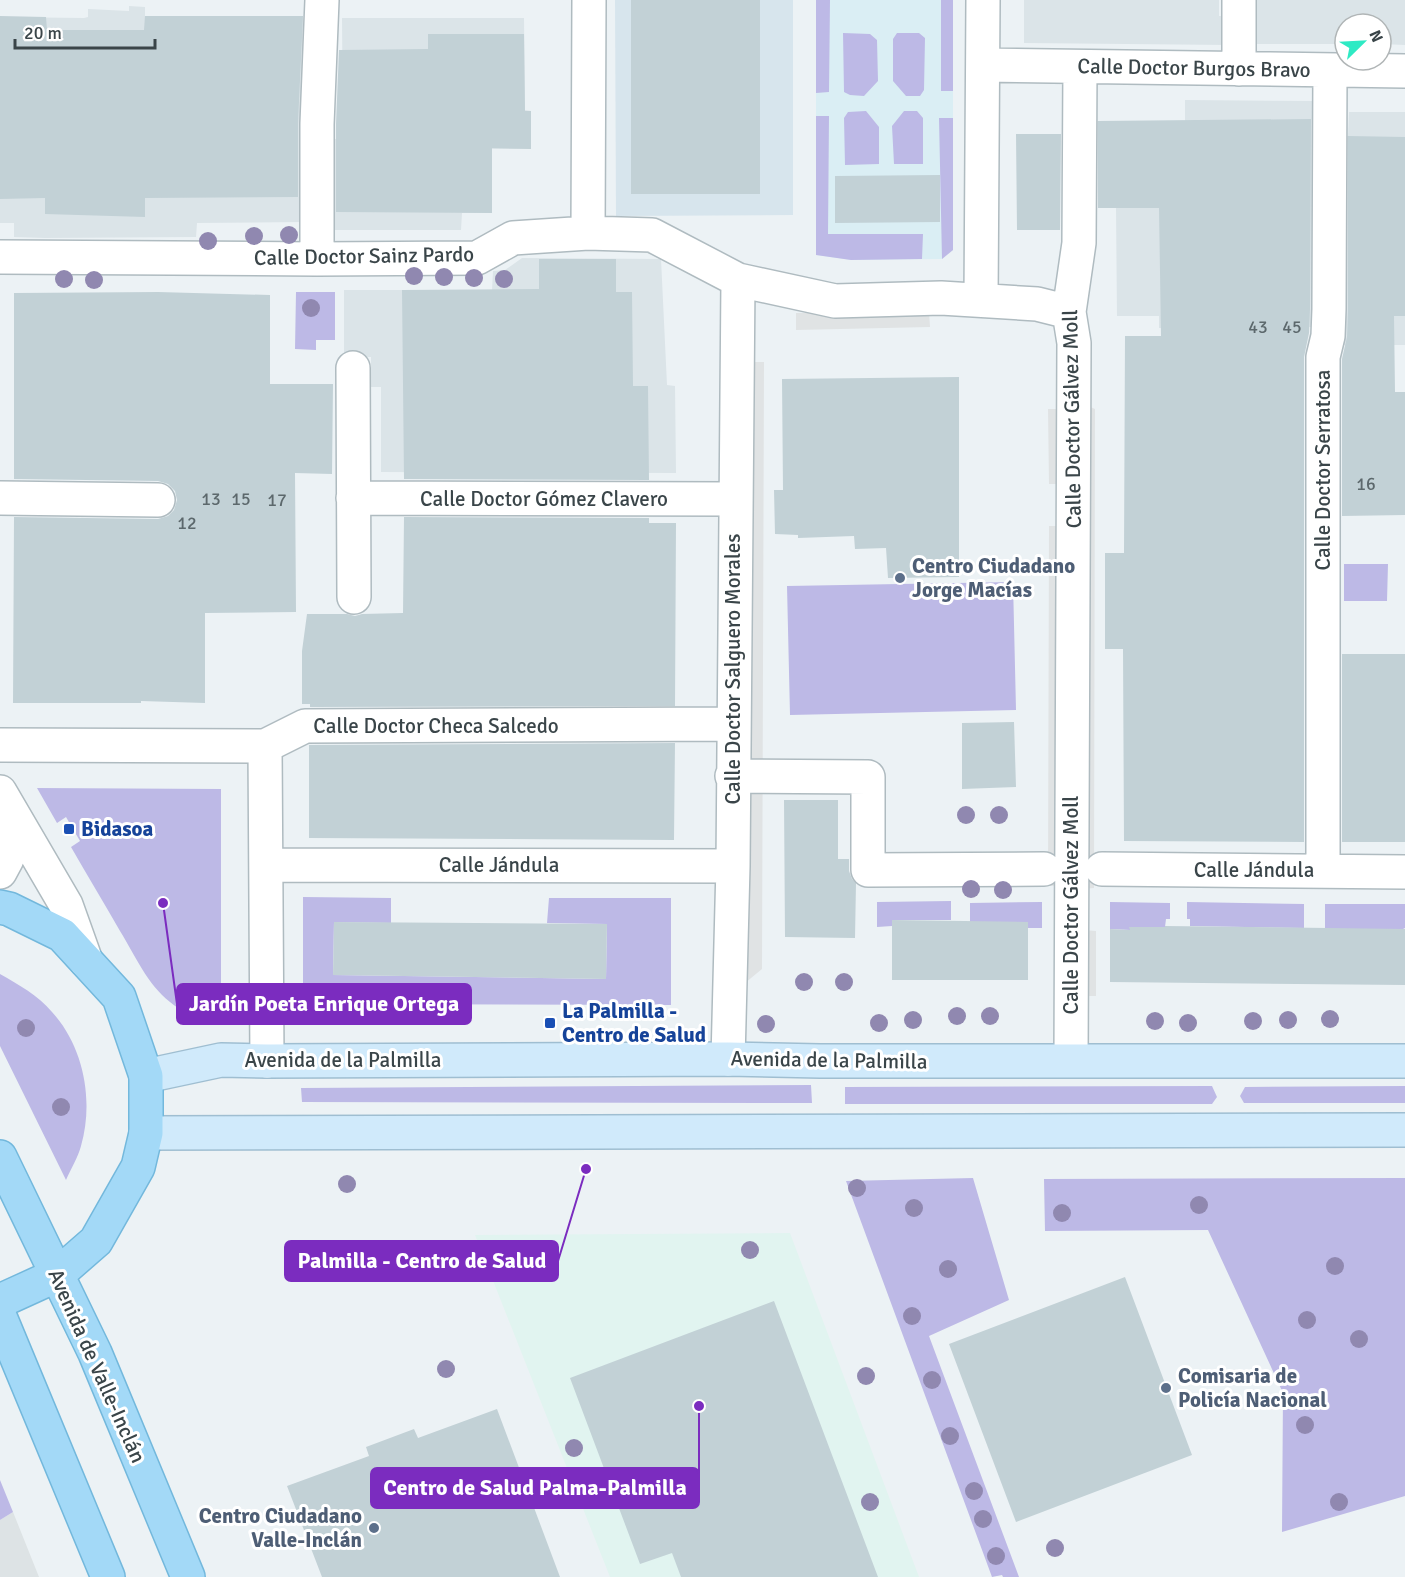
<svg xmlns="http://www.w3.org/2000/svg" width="1405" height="1577" font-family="Signika,sans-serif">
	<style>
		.residential { fill: #dbe4e8 }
		.commercial { fill: #daeef4 }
		.industrial { fill: #dde3e5 }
		.education { fill: #d7e5ed }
		.medical { fill: #e1f4f0 }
		.green { fill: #bdb9e6 }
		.parking { fill: #e0e3e4 }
		.building { fill: #c2d1d6 }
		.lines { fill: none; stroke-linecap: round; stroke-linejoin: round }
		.street-casing { stroke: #afbbc0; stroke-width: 36 }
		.secondary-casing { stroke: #9fbed1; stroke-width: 36 }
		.primary-casing { stroke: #73b8dc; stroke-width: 36 }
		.street { stroke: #fff; stroke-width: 33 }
		.secondary { stroke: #d0eafb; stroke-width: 33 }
		.primary { stroke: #a3d9f7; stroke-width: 33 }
		.tree { fill: #9088b0 }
		.service-dot { fill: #5c6f8a; stroke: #fff; stroke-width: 2 }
		.transit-dot { fill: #1a4fb4; stroke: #fff; stroke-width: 2 }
		.labels { text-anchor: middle; stroke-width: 6; stroke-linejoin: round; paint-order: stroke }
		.number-label { font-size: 18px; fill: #5c686c }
		.street-label { font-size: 21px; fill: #3a4549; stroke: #fff }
		.service-label { font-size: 21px; font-weight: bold; fill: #4e5e75; stroke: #fff; text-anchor: start }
		.transit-label { font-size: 21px; font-weight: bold; fill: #164399; stroke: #fff; text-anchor: start }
		.leader { fill: none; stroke: #7b2cbf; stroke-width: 2 }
		.callout-dot { fill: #7b2cbf; stroke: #fff; stroke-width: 2 }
		.callout { fill: #7b2cbf; stroke: #7b2cbf; stroke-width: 2 }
		.callout-label { font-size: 22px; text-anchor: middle; font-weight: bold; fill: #fff }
	</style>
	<rect width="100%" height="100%" fill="#ecf2f5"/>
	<path class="residential" d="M1024,0H1219V16H1230L1229,45L1024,43Z
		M1253,0H1405V45L1381,44V24H1345V44H1252Z
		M129,6L145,7V17L303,16V222L197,223L196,237L45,238L14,237V223H0V17L84,18L88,17V9L129,11Z
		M342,18H524L525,110L531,111V149H492V213H462L461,230H332V139H343Z
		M1185,100L1316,101L1315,302L1311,327L1159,328V316H1117L1116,208H1098L1097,121H1185Z
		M1349,112H1405V345H1344V136H1348Z
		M522,258L661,259L667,385L675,386L676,473L381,472V387H371V357H344V290H492L493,271L505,270Z"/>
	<path class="commercial" d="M816,0H953V250L942,259L851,260L816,255Z"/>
	<path class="industrial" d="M13,1512L39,1577H0V1520Z"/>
	<path class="education" d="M615,0H793V215L616,216Z"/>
	<path class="medical" d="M790,1233L919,1577H610L475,1235Z"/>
	<path class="green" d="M816,0H830L829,92L816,93Z
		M941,0H953V91H941Z
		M843,33L870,34L877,40L878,81L864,96L850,95L844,92Z
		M897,33H919L925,38L924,90L920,96H906L893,81V39Z
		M866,111L879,127V164L845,165L844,118L848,112Z
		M904,111H917L923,118V164H894L892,126Z
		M816,116H829L828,234H923L922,259L851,260L816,255Z
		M939,118H953V250L942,259Z
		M296,292H335V340H316V350L295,349Z
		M1344,564H1388L1387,601H1344Z
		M1013,582L1016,710L790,715L787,586Z
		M37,788L221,789V1019C203,1020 184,1014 170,1002C147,984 135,955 120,931C104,903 87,875 71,847L80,841L66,817L57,823Z
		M303,897L391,898V923L334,922L333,975L606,979L607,924L547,923L549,898H671V1005L303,1004Z
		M951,901V920H892V926L877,927V902Z
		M1042,902V928H1028V923H970V903Z
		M1110,902L1170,903V919H1166L1165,927H1130V930L1110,929Z
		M1187,902L1304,904V928L1190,926V919H1187Z
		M1325,904H1405V928L1403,929V932L1325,929Z
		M0,974C19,985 38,995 52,1012C84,1047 94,1101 81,1146C78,1157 71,1169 66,1180L0,1046Z
		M811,1085L812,1103L302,1102L301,1088Z
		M1212,1086L1217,1097L1212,1104H845V1087Z
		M1405,1086V1103H1244L1240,1096L1245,1087Z
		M973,1178L1009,1300L929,1336L1019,1577H1003L1002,1575L992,1577L846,1181Z
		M1405,1178V1496L1282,1532L1283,1393L1208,1230L1045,1231L1044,1179Z
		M0,1480L13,1512L0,1520Z"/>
	<path class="parking" d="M929,312L930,327L796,330V313Z
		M751,362H764L762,969L745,983Z
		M1083,404L1095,409L1094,888L1082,889Z
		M1048,409H1060L1061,484H1049Z
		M1049,526H1061L1060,886H1048Z
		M1083,930L1096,931V996H1083Z"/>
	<path class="building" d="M631,0H760V194H631Z
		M0,16L46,17L47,30H144L145,16H303L298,123V197L145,198V217L45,214V198L0,199Z
		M428,34H524L525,111H531V149L492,148V213L336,212V124L339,50L428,49Z
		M1311,119L1310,309L1309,333L1304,357V842L1124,841L1123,649H1105V553H1124L1125,336H1161L1159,208H1098V121Z
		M1016,134H1061L1060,230H1017Z
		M1348,136L1405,137V316H1394L1395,392H1405V515L1342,516V359L1347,337L1348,310Z
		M940,175V222L835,223V176Z
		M539,259H616V292H632L633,386H648L649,480L404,479L402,290L539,289Z
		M158,292L270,295V384H333L332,474L295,473L296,612L205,613V703L141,701V703H13L14,517L158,519L168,516L174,510L177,500L175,491L168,484L158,481L14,479V293Z
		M959,377V577L888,578L886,548L855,549L854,536L798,538V535L775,534L774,490H783L782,379Z
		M404,517L649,518V523H676L675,706L310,707V704H302V651L307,614H347L355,616L362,614L403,613Z
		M1342,654H1405V842H1342Z
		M1014,722L1016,787L962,789V723Z
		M675,743L674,840L309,838V745Z
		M784,800H838V859H849V871L852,879L856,883L855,938L785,937Z
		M892,920L1028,922V980H892Z
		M334,922L607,924L606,979L333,975Z
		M1165,926L1405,929V985L1110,982V929L1130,930L1129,927H1165Z
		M1125,1277L1192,1455L1016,1522L949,1344Z
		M774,1301L878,1577H681L672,1553L640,1564L570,1378Z
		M497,1409L560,1577H322L287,1486L369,1456L366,1447L414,1429L418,1438Z"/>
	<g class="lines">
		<g class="street-casing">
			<path id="street" d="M1239,0V69
				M983,65L1405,71
				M588,233L589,0
				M0,257L317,259L477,258L513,238L588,233L652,235L738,280L835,301L941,298L1037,304L1069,312
				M317,259V124L322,0
				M981,300L983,0
				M353,368L354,597
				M0,498L158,500
				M353,498L735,499
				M0,745L265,746L305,726L733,724
				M265,746L267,1061
				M732,776L868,777V870L1044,869
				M0,792L66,905L86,961
				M266,865L733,866
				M1102,869L1405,872
				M1323,871V357L1328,336L1329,309L1330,70
				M0,872L7,859V805
				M728,1059L733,866L738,280
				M1071,1060L1074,343L1069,312L1079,243L1080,67"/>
		</g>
		<g class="secondary-casing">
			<path id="secondary" d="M146,1076L221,1060L267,1061L728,1059L820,1061H1405
				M146,1133L1405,1130"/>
		</g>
		<g class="primary-casing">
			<path id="primary" d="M0,907L9,909L62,935L119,997L146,1076V1133L138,1167L96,1241L57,1275L0,1301
				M0,1157L95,1353L188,1577
				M0,1317L108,1577"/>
		</g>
		<use href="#street" class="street"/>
		<use href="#secondary" class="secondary"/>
		<use href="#primary" class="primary"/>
	</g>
	<g class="tree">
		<circle cx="289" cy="235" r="9"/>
		<circle cx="254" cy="236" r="9"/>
		<circle cx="208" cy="241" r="9"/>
		<circle cx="414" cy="276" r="9"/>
		<circle cx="444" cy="277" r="9"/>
		<circle cx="474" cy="278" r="9"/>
		<circle cx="64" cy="279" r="9"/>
		<circle cx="504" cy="279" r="9"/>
		<circle cx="94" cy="280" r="9"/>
		<circle cx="311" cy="308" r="9"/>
		<circle cx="966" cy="815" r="9"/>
		<circle cx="999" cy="815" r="9"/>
		<circle cx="971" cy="889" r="9"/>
		<circle cx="1003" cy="890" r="9"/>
		<circle cx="804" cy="982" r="9"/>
		<circle cx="844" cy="982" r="9"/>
		<circle cx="957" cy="1016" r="9"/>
		<circle cx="990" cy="1016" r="9"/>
		<circle cx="1330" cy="1019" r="9"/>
		<circle cx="913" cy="1020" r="9"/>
		<circle cx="1288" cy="1020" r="9"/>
		<circle cx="1155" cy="1021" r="9"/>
		<circle cx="1253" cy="1021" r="9"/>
		<circle cx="879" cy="1023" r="9"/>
		<circle cx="1188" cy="1023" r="9"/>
		<circle cx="766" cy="1024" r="9"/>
		<circle cx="26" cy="1028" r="9"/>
		<circle cx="61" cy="1107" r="9"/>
		<circle cx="347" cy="1184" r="9"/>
		<circle cx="857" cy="1188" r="9"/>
		<circle cx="1199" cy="1205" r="9"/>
		<circle cx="914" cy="1208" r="9"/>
		<circle cx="1062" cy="1213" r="9"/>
		<circle cx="507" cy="1249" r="9"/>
		<circle cx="750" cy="1250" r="9"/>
		<circle cx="1335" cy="1266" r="9"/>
		<circle cx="948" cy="1269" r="9"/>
		<circle cx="912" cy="1316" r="9"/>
		<circle cx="1307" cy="1320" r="9"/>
		<circle cx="1359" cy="1339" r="9"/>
		<circle cx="446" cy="1369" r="9"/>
		<circle cx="866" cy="1376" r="9"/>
		<circle cx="932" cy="1380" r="9"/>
		<circle cx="1305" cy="1425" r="9"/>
		<circle cx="950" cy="1436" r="9"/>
		<circle cx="574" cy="1448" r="9"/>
		<circle cx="974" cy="1491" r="9"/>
		<circle cx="870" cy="1502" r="9"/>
		<circle cx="1339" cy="1502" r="9"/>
		<circle cx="983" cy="1519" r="9"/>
		<circle cx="1055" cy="1548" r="9"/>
		<circle cx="996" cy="1556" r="9"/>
	</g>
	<g class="service-dot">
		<circle cx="900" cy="578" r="6"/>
		<circle cx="1166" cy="1388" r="6"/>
		<circle cx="374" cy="1528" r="6"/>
	</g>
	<g class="transit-dot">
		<rect x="63" y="823" width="12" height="12" rx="3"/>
		<rect x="544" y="1017" width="12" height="12" rx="3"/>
	</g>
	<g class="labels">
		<g class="number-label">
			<text x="1258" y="333">43</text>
			<text x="1292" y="333">45</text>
			<text x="1366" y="490">16</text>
			<text x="211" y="505">13</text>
			<text x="241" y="505">15</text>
			<text x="277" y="506">17</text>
			<text x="187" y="529">12</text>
		</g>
		<g class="street-label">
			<text transform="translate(1194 68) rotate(1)" y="7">Calle Doctor Burgos Bravo</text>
			<text transform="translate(364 256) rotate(-1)" y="7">Calle Doctor Sainz Pardo</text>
			<text transform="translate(1072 419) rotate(-91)" y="7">Calle Doctor Gálvez Moll</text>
			<text transform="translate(1323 470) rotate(-90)" y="7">Calle Doctor Serratosa</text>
			<text x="544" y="506">Calle Doctor Gómez Clavero</text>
			<text transform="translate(733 669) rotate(-90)" y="7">Calle Doctor Salguero Morales</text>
			<text x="436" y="733">Calle Doctor Checa Salcedo</text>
			<text x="499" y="872">Calle Jándula</text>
			<text x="1254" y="877">Calle Jándula</text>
			<text transform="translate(1071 905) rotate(-90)" y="7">Calle Doctor Gálvez Moll</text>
			<text x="343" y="1067">Avenida de la Palmilla</text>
			<text transform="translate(829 1060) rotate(1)" y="7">Avenida de la Palmilla</text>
			<text transform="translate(97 1366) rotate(66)" y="7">Avenida de Valle-Inclán</text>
		</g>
		<g class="service-label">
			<text x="912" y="573">Centro Ciudadano<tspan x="912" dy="24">Jorge Macías</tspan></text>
			<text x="1178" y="1383">Comisaria de<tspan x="1178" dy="24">Policía Nacional</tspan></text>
			<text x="362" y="1523" text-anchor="end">Centro Ciudadano<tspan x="362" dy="24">Valle-Inclán</tspan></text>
		</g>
		<g class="transit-label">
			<text x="81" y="836">Bidasoa</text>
			<text x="562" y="1018">La Palmilla -<tspan x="562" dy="24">Centro de Salud</tspan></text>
		</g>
	</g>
	<path class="leader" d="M163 903L177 1004M586 1169L558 1261M699 1406L699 1488"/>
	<g class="callout-dot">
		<circle cx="163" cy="903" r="6"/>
		<circle cx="586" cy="1169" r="6"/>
		<circle cx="699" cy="1406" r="6"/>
	</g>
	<g class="callout">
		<rect x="177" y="984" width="294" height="40" rx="6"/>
		<rect x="285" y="1241" width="273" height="40" rx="6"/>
		<rect x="371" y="1468" width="328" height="40" rx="6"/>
	</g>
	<g class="callout-label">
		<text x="324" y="1011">Jardín Poeta Enrique Ortega</text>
		<text x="422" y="1268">Palmilla - Centro de Salud</text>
		<text x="535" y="1495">Centro de Salud Palma-Palmilla</text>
	</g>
	<g transform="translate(1363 42) rotate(66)"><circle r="28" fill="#ffffff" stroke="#b0b5b6" stroke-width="1.5"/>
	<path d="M0-4.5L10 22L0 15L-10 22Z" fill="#2eeac4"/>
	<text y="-9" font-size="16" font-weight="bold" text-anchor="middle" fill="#3a4549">N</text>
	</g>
	<path d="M15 39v9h140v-9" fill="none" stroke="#3a4549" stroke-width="3"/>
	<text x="24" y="39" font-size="18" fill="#3a4549" stroke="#ffffff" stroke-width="4.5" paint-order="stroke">20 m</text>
</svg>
